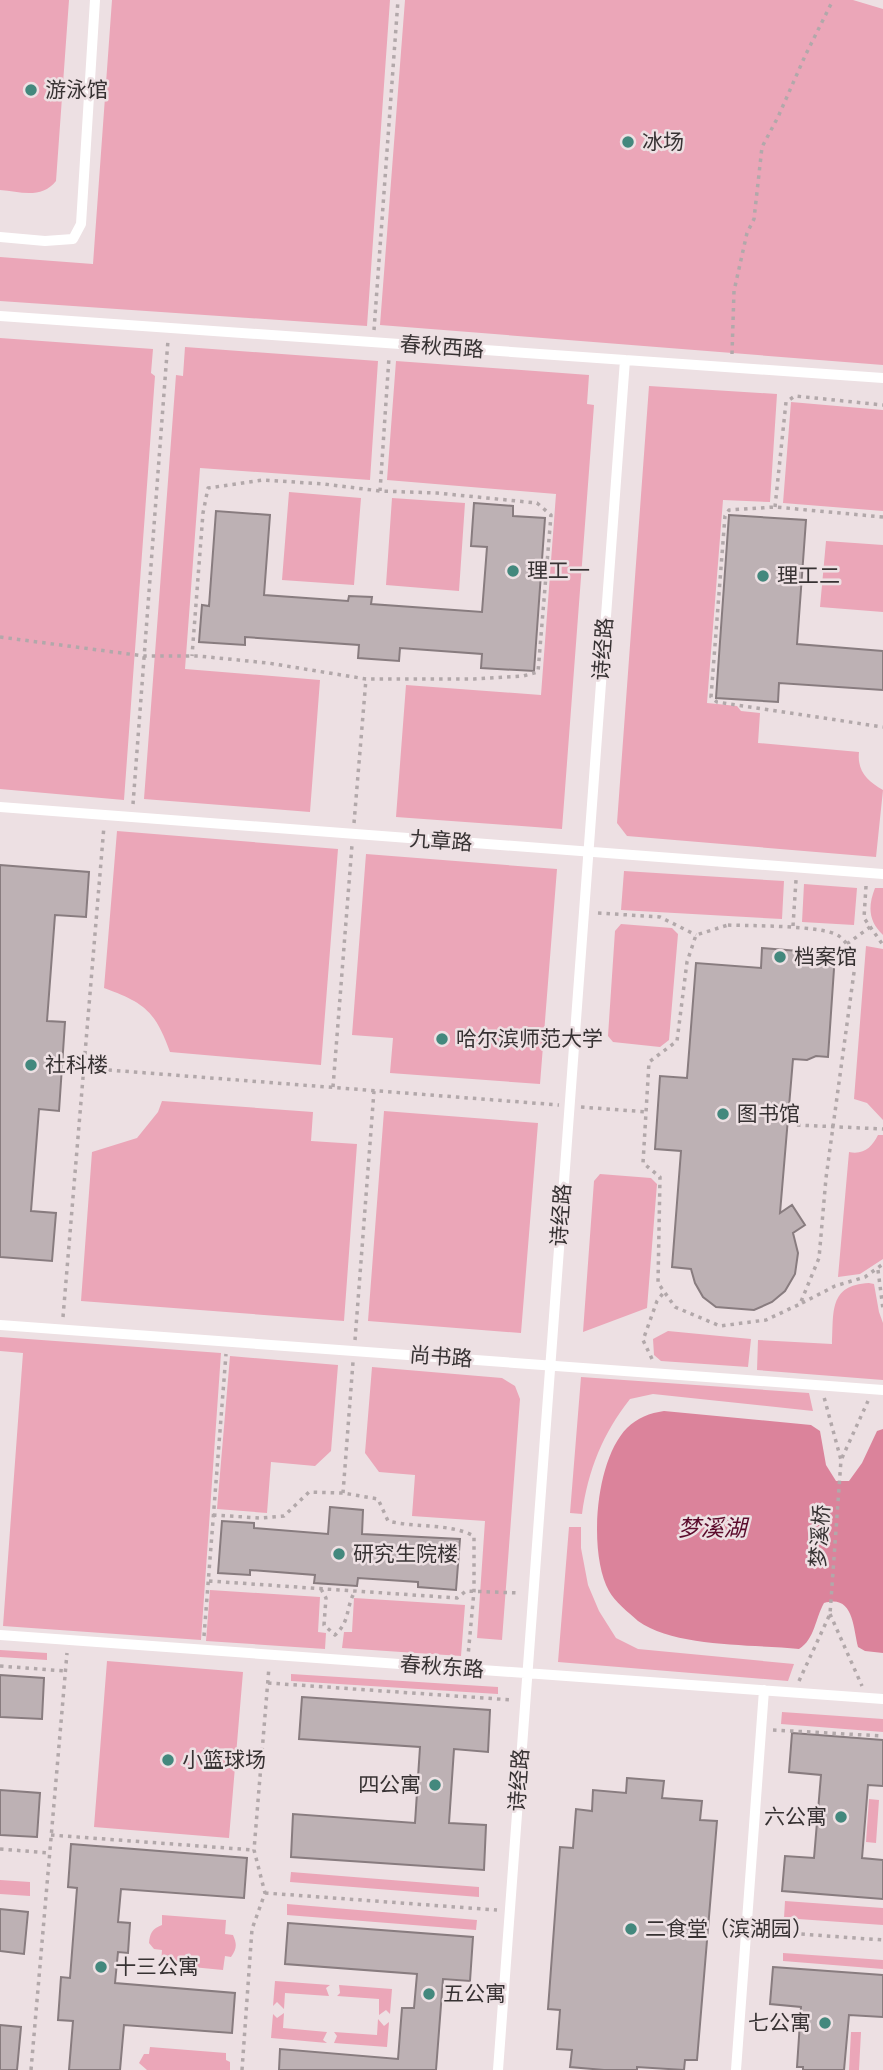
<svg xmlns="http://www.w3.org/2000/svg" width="883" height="2070" font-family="Jost,'Noto Sans SC',sans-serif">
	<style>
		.green { fill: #eba6b8 }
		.water { fill: #db839b }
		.building { fill: #bdb1b4; stroke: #887c7f; stroke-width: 2 }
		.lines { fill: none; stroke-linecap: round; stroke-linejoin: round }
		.path { stroke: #b2a8aa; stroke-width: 3.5; stroke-dasharray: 3.5 5; stroke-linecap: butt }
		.lane { stroke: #fff; stroke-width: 10 }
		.poi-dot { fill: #43887d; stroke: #ede0e3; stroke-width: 2.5 }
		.labels { text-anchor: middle; stroke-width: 5; stroke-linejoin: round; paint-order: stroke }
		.poi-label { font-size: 21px; fill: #373233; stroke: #ede0e3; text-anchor: start }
		.street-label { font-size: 21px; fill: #373233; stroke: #ede0e3 }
		.water-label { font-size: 23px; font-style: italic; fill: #5b0b2c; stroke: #ede0e3 }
	</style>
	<rect width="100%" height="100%" fill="#ede0e3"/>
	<path class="green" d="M0,0H69L56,181C42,199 21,192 0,190Z
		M112,0H390L367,326L0,301V257L93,264Z
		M405,0H853L883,9V365L380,325Z
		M0,338L153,349L151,373L155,376L124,800L0,789Z
		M185,347L378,361L370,480L200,468L185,669L320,680L310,812L144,799L176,375L183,376Z
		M396,361L589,375L587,404L594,405L562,829L396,817L406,685L541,695L556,494L387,480Z
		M649,386L777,394L770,502L723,500L707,703L737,706L741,711L760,713L758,743L859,752C857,771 867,781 883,790L876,857L627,836L617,823Z
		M791,402L883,410V511L783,503Z
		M289,492L361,498L354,585L282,580Z
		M392,498L465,503L459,591L386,585Z
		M826,541L883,545V612L820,607Z
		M117,831L338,849L321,1065L170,1052C155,1011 145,1003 104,988Z
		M366,854L557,869L540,1084L390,1073L393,1038L352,1035Z
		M624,871L784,881L782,919L621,910Z
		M804,884L857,888L854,925L802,922Z
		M875,888H883V935C868,921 868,906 875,888Z
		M621,924L672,928L678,934L669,1040L660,1047L613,1042L608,1036L615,931Z
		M866,946L883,949V1120L867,1103L854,1099Z
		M162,1101L313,1112L311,1141L357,1144L344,1321L81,1301L92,1152L137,1138L158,1112Z
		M384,1111L538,1123L521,1333L368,1321Z
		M878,1135H883V1259L860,1274L838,1277L849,1152C864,1155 872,1147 878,1135Z
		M600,1174L651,1178L657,1184L647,1308L583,1332L594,1181Z
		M869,1283L874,1284L879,1312L883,1323V1380L757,1370L758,1340L832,1344C834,1313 828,1285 869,1283Z
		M668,1331L751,1339L748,1367L661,1361L654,1355L653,1339Z
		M0,1337L221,1353L201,1640L3,1626L23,1353L0,1351Z
		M230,1356L338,1365L331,1451L315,1466L271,1462L267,1513L217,1509Z
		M372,1367L502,1378L515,1386L520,1399L502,1640L477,1638L485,1521L412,1516L415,1475L379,1472L365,1453Z
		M581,1377L809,1393L813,1411L653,1394L630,1399C603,1433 588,1470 582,1514L570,1513Z
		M569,1527H581V1548L588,1585L599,1611L616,1638L638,1649L794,1664L788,1681L558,1662Z
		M210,1590L320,1597L318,1632L326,1633L325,1649L206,1641Z
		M354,1598L465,1605L461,1656L342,1648L344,1632H352Z
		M0,1650L47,1653V1660L0,1657Z
		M107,1661L243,1672L229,1838L94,1827Z
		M291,1674L498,1687V1694L291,1681Z
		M782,1712L883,1719V1732L781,1724Z
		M869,1799L879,1800L876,1843L866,1842Z
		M291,1872L479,1887V1897L290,1882Z
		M0,1880L30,1882V1896L0,1894Z
		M785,1901L883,1908V1925L784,1918Z
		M287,1904L477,1920L476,1930L287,1915Z
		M162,1915L226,1920L225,1934L233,1935C237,1944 237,1949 231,1957L225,1956L223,1970L161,1964L162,1950L154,1949L149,1943C150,1933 152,1929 162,1925Z
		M783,1953L883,1960V1969L783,1961Z
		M275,1981L330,1985L326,1988L329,1996L285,1993L284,2009L277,2002L273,2006Z
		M339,1985L392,1989L390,2014L386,2010L379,2015V1999L337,1996L340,1993Z
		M284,2013L283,2028L327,2032L323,2040L327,2043L271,2038L273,2014L277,2018Z
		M378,2019L384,2026L389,2022L387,2047L334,2043L337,2036L334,2032L377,2035Z
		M851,2032H861L859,2070H849Z
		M150,2047L226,2053V2060L230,2062V2070H147L139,2063L144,2054H149Z"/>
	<path class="water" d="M664,1411L811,1425L820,1431L826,1465L836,1481H849L862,1463L877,1431L883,1429V1653L865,1651L858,1647C853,1626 853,1594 824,1603C815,1619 815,1639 799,1649C753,1644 676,1648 638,1621C629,1613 614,1601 609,1591C588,1553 595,1460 627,1428C637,1418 650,1413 664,1411Z"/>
	<path class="building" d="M474,503L513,506V516L545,518L534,671L481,668L482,654L400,648L399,661L358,658L359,645L245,637V645L199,642L202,605L209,606L216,511L270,515L264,595L348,601L349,596L372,597L371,604L482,612L487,547L471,546Z
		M729,515L806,520L797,644L883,651V690L779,683L778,702L716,698Z
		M0,865L89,872L86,917L55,915L47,1021L65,1022L59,1111L39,1109L31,1211L56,1213L52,1261L0,1257Z
		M762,948L835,954L828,1057L816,1056L807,1060L793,1059L780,1213L792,1205L805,1225L793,1233L798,1253L795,1274L785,1291L772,1302L754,1310L716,1307L703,1297L695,1283L691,1269L672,1267L681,1151L655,1149L660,1076L687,1078L696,963L761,968Z
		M330,1507L363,1510L362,1534L460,1539L456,1590L418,1587V1582L358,1578L357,1586L314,1583L315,1575L250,1570V1575L218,1573L222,1521L254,1523V1528L328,1534Z
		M0,1675L44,1678L42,1719L0,1717Z
		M302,1697L490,1710L488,1752L454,1749L449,1823L486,1825L484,1870L291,1857L293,1814L415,1823L420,1747L299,1739Z
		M792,1733L883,1740V1786L868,1785L862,1858L883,1860V1899L782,1891L785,1856L814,1858L821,1775L789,1772Z
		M627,1778L664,1781L662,1798L702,1801L700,1820L717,1821L697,2060H685L684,2070L637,2067V2070H604L570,2067L572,2050L557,2049L560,2010L548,2009L560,1847L573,1848L576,1809L592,1811L593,1790L626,1793Z
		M0,1790L40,1793L37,1837L0,1835Z
		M71,1844L247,1858L244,1898L121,1889L118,1922L130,1923L128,1953L118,1952L115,1983L235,1993L232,2033L124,2025L120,2070H69L73,2021L58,2020L61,1977L70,1978L77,1888L68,1887Z
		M0,1909L28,1912L24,1954L0,1951Z
		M288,1923L473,1937L470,1981L443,1979L436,2070H279L280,2049L398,2059L402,2008H414L417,1974L285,1964Z
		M773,1967L883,1975V2017L849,2015L844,2070H803V2067H797L801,2007L770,2004Z
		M0,2025L21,2027L17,2070H0Z"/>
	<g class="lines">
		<path class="path" d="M374,330L398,0
			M732,354L734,291L747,233L754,219L762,147L778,117L805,56L833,0
			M380,491L389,357
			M775,507L786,402L795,396L883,405
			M883,517L775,507L729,510L725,516L711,697L717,702L883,727
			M0,637L144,656H198L268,663L366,679H474L523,676L538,672L551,515L537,503L437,493L380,491L324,484L263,480L208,488L203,513L192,656
			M133,804L168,340
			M354,823L366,679
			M866,886L864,918L883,945
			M598,913L660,917L696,935
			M728,925C750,926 823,925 839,936C849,944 852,953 855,965L826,1178L819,1258L800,1304L766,1320L720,1326L675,1307L658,1283L660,1177L643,1163L649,1062L677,1041L687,962L696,935Z
			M793,926L796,880
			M847,944L870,927
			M83,1068L559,1105
			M333,1087L352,845
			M581,1107L647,1112
			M797,1125L883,1129
			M878,1270L883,1309
			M802,1303L835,1286L865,1277L883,1264
			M63,1317L104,826
			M355,1340L374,1091
			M652,1359L643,1340L657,1301L664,1292
			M842,1458L868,1401
			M343,1493L353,1362
			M213,1515L260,1518L284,1516L309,1492L343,1493L378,1499L388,1521C416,1528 449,1523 474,1536V1591L468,1656
			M209,1581L457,1598L466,1591L520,1593
			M321,1589L326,1598L324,1625L335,1635C351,1620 345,1609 355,1591
			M830,1614L862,1686
			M204,1636L226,1354
			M0,1666L65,1671
			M799,1681L830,1614L841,1460L824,1397
			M268,1683L513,1700
			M773,1730L883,1736
			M51,1835L254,1850
			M0,1849L50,1853
			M265,1893L497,1910
			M759,1931L883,1940
			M31,2070L67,1653
			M242,2070L252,1929L265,1893L254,1850L269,1667"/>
		<path class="lane" d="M0,237L45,241L73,239L81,224L95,0
			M0,316L883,378
			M0,807L883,874
			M0,1325L883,1390
			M0,1635L883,1699
			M498,2070L625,360
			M736,2070L764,1690"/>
	</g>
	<g class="poi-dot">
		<circle cx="31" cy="90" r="7"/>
		<circle cx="628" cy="142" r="7"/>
		<circle cx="513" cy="571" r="7"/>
		<circle cx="763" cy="576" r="7"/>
		<circle cx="780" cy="957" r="7"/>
		<circle cx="442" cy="1039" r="7"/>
		<circle cx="31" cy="1065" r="7"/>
		<circle cx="723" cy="1114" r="7"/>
		<circle cx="339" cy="1554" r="7"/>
		<circle cx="168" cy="1760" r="7"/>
		<circle cx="435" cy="1785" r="7"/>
		<circle cx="841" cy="1817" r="7"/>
		<circle cx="631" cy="1929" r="7"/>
		<circle cx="101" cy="1967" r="7"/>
		<circle cx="429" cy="1994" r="7"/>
		<circle cx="825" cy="2023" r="7"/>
	</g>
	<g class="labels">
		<g class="poi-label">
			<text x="45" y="97">游泳馆</text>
			<text x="642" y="149">冰场</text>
			<text x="527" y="578">理工一</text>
			<text x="777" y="583">理工二</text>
			<text x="794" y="964">档案馆</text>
			<text x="456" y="1046">哈尔滨师范大学</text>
			<text x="45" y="1072">社科楼</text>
			<text x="737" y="1121">图书馆</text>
			<text x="353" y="1561">研究生院楼</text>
			<text x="182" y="1767">小篮球场</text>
			<text x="421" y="1792" text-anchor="end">四公寓</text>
			<text x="827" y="1824" text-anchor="end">六公寓</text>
			<text x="645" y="1936">二食堂（滨湖园）</text>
			<text x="115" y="1974">十三公寓</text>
			<text x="443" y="2001">五公寓</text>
			<text x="811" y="2030" text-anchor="end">七公寓</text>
		</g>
		<g class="street-label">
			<text transform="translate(442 347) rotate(4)" y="7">春秋西路</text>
			<text transform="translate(603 649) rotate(-86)" y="7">诗经路</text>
			<text transform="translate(441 841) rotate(4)" y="7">九章路</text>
			<text transform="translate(561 1215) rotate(-86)" y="7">诗经路</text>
			<text transform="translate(441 1357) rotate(4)" y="7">尚书路</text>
			<text transform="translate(820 1536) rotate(-86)" y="7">梦溪桥</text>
			<text transform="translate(442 1667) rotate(4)" y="7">春秋东路</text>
			<text transform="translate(519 1780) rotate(-86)" y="7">诗经路</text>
		</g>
		<g class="water-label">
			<text x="712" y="1536">梦溪湖</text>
		</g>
	</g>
</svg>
